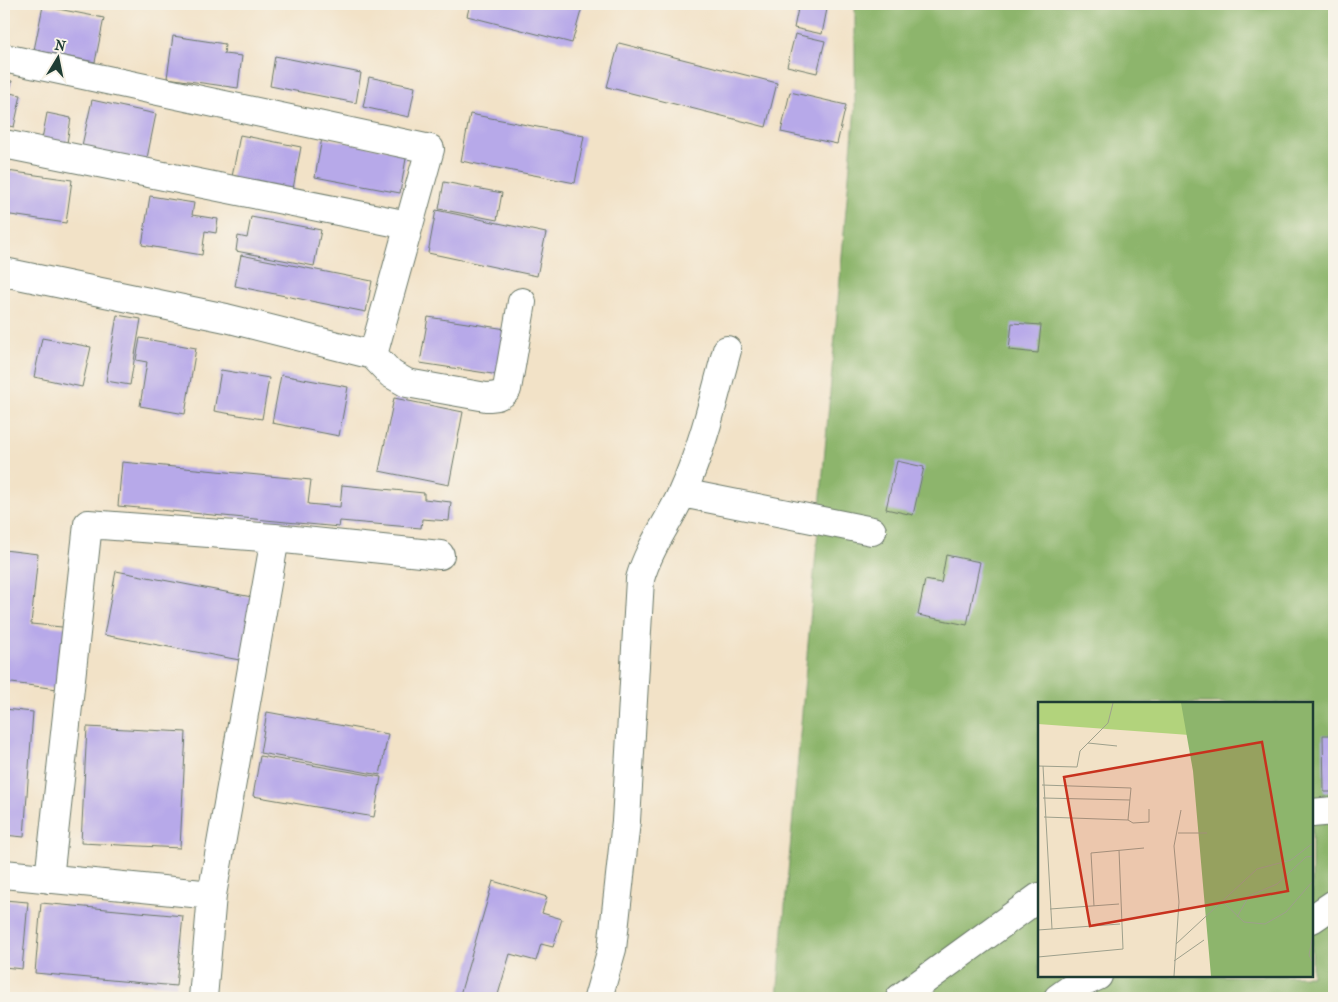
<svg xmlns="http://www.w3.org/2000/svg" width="1338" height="1002" font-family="'IM FELL French Canon',serif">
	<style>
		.forest { fill: #8db56c; stroke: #567950; fill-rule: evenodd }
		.building { fill: #b7a9e9 }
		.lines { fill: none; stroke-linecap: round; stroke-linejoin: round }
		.minor-casing { stroke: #697767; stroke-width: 30 }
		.minor { stroke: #fff; stroke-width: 28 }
		.inset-road { fill: none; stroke: #9ea08c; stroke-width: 1 }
		.view { fill: #c8321e; fill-opacity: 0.15; stroke: #c8321e; stroke-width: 2.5 }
		.inset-edge { fill: none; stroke: #1f3d34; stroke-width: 2.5 }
	</style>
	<rect width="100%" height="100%" fill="#f7f3e8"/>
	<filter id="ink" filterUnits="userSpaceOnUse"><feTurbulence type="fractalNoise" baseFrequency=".02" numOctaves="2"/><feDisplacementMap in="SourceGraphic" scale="10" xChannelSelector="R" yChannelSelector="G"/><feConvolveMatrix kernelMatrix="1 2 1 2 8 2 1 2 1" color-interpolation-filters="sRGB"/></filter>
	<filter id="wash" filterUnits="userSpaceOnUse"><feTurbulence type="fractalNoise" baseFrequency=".0096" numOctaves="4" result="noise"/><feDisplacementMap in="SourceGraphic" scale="20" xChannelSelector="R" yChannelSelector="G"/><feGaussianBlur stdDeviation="1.12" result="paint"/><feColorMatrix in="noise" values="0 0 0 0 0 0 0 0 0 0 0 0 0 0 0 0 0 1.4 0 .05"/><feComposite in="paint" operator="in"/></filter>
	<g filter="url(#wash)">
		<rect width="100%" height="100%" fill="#f2e2c7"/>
		<path class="forest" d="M855,4H1334V998H777L855,107ZM1039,703H1312V976H1039Z"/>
		<g id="blocks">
			<path class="building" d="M470,4H583L572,43L467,16Z
				M799,4H828L822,34L794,28Z
				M43,6L104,18L95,62L34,50Z
				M795,34L825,41L817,73L787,66Z
				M173,36L225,44L224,54L242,56L238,88L167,78Z
				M619,43L777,83L766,127L607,87Z
				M275,56L361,73L356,103L270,86Z
				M369,77L415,87L409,117L363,107Z
				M4,80L12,81L9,93L21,95L14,127L4,125Z
				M790,92L846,105L837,144L781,132Z
				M92,100L156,114L146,163L81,150Z
				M47,113L71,118L67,143L42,139Z
				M470,114L584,136L575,183L461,161Z
				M240,135L301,147L292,194L231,182Z
				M322,138L407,153L400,193L315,177Z
				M7,171L72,180L66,223L4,214V194Z
				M444,182L502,193L497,220L439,209Z
				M150,196L194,203L192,215L218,219L216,233L205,231L202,255L142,245Z
				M436,210L546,233L537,276L428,253Z
				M251,217L321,230L314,266L236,251L238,236L247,238Z
				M241,255L372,281L366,312L235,286Z
				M117,315L141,319L130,385L106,381Z
				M428,317L506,329L499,375L420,363Z
				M1012,323L1041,325L1038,353L1009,350Z
				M42,338L91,347L82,387L34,377Z
				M140,338L196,348L185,414L140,406L147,362L136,360Z
				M221,370L269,378L262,419L214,411Z
				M281,375L348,387L339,436L272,423Z
				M394,398L463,412L449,485L379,471Z
				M897,461L924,467L913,515L886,509Z
				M122,462L311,480L308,504L340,507L342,485L424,493V499L451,502L449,521L422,519L421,528L340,521L339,527L118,506Z
				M4,550L38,554L31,624L72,628L65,690L4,682Z
				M946,555L980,562L967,625L918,615L925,580L941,583Z
				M116,571L257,598L245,661L104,635Z
				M4,709L33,712L24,837L4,835Z
				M267,712L388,734L380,775L260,753Z
				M87,727L186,732L180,848L81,843Z
				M1323,735H1334V792H1324Z
				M260,756L381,777L374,817L253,796Z
				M493,881L547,897L542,913L562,919L553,947L541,944L536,961L510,954L497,998H459Z
				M4,900L28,902L22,969L4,967Z
				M41,903L183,916L176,986L35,973Z"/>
		</g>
	</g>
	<g filter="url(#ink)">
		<use href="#blocks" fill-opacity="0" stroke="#697767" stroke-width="1"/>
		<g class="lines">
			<g class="minor-casing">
				<path id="minor" d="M4,58L430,149L373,355L391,374L407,383L486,397C495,397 502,396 507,389L522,302
					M4,144L408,225
					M4,272L226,318L373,355
					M682,493L872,531
					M1312,813L1334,811
					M4,874L212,895
					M49,879L88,524L275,538L440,555
					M1312,919L1334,904
					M203,998L212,895L275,538
					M598,998L612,949L626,821L640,579C649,547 669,522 682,493C703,447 714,398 727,350
					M900,998L1039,897
					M1058,998L1072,988L1098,976"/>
			</g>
			<use href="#minor" class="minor"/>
		</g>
	</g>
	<g transform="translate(1038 702)">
		<rect width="275" height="275" fill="#f2e2c7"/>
		<path d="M0,1H275V42L0,22Z" fill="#b2d37c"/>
		<path d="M143,1H275V274H173L155,69Z" fill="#8db56c"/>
		<path class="inset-road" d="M50,41L79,44M0,64L39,65L42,49L70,21L75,1M5,64L14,227M4,83L93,86L90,118L95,121L111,120V107M5,96L92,98M6,115L90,118M140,131H169M185,200L206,220L227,222L248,210L275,179M56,204L53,151L106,146M12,207L81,202M199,215L211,194L239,182L268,155L275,154M0,228L82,222M275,232L271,253L275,261M138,242L219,167L253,158L275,141M0,255L85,247L81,148M136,259L166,238M136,274L141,200L136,144L143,108"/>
		<path class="view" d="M224,40L250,189L52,224L26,75Z"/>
		<rect width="275" height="275" class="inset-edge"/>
	</g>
	<rect width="1338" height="1002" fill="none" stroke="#f7f3e8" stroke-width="20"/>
	<g transform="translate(58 58) rotate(10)" stroke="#f7f3e8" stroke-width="4" paint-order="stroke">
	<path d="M0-4L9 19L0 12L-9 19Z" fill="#1f3d34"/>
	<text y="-8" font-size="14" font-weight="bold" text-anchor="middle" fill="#1f3d34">N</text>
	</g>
</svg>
